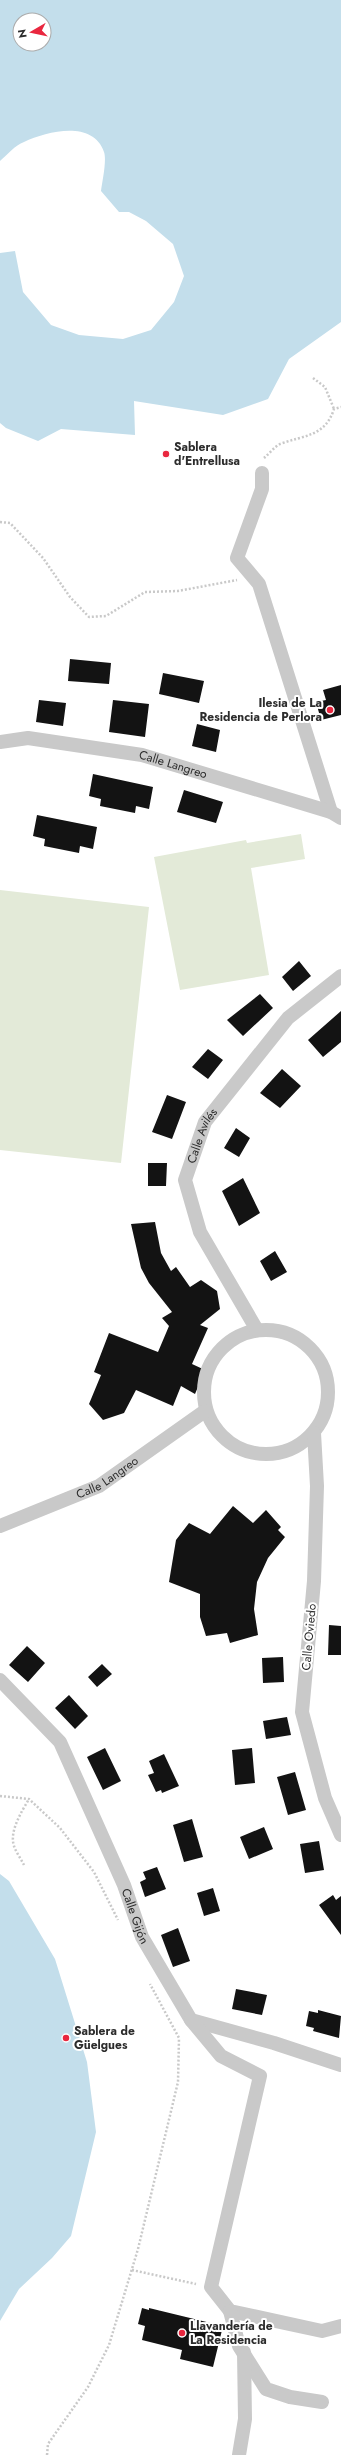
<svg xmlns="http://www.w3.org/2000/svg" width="341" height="2455" font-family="Jost,sans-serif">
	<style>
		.green { fill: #e3ead8 }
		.water { fill: #c3deeb; fill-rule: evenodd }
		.building { fill: #131313 }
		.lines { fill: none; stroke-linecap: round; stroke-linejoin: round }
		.path { stroke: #c9c9c9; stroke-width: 2.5; stroke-dasharray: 2 2; stroke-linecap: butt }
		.street { stroke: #c9c9c9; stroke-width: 14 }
		.poi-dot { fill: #e9273f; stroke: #fff; stroke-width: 1.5 }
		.labels { text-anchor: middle; stroke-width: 4; stroke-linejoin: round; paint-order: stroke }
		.poi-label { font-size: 12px; font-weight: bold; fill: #2c2c2c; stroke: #fff; text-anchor: start }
		.street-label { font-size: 12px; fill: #2c2c2c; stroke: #fff }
	</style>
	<rect width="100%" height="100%" fill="#fff"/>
	<path class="green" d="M301,834L305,859L251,868L269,975L180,990L154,857L246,840L247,843Z
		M0,890L149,907L121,1163L0,1150Z"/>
	<path class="water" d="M0,0H341V322L289,359L268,399L223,415L134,401L135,435L61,429L38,441L6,428L0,423V253L15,251L23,292L51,325L79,335L123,339L151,330L174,302L184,276L173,244L146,221L129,212H119L101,191C102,183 107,160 104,152C93,120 48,131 24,142C15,145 7,155 0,161ZM20,20H44V44H20Z
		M0,1874L9,1881L55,1959L87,2062L96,2132L71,2236L52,2258L19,2289L0,2321Z"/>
	<path class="building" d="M70,659L111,663L109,684L68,681Z
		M163,673L204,681L199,703L159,694Z
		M341,685V715L321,720L316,702L326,700L323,690Z
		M39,700L66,703L63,726L36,722Z
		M113,700L149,704L145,737L109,732Z
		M197,724L220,730L216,752L192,746Z
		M93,774L153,787L149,809L136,806L135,813L100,806L101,799L89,796Z
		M184,790L223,802L216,823L177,812Z
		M37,815L97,827L93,849L80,846L79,853L44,846L45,839L33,836Z
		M299,961L311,976L293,991L282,977Z
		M260,994L273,1008L243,1036L227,1020Z
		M341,1011V1042L323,1057L308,1040Z
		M208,1049L223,1060L208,1079L192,1067Z
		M282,1069L301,1086L280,1108L260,1093Z
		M167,1095L186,1102L172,1139L152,1132Z
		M236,1128L250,1138L239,1157L224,1148Z
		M148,1163H167L166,1186H148Z
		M243,1178L260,1213L239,1226L222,1191Z
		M155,1222L161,1253L171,1271L176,1267L190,1287L201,1280L217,1291L220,1309L200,1325L208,1328L192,1364L205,1370L195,1394L181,1386L173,1406L136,1390L124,1413L103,1420L89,1404L101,1375L94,1372L109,1333L158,1352L169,1326L162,1318L172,1312L149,1283L141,1268L131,1224Z
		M275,1251L287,1272L271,1281L260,1261Z
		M233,1506L253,1523L266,1510L281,1527L278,1530L285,1537L268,1558L257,1582L254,1609L258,1635L230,1643L227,1633L206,1636L200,1617V1594L169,1582L176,1540L189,1523L210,1534Z
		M329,1625L341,1626V1655H328Z
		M27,1646L45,1663L28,1682L9,1665Z
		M283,1657L284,1682L263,1683L262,1658Z
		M102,1664L112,1674L97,1687L88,1677Z
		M69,1695L88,1716L75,1729L55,1708Z
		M287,1717L291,1735L266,1739L263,1721Z
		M105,1748L121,1781L103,1790L87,1757Z
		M252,1748L255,1783L235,1785L232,1750Z
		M164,1754L179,1786L162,1793L161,1790L156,1792L148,1775L154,1773L149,1761Z
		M295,1772L306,1810L288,1815L277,1777Z
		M192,1819L203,1857L184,1862L173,1825Z
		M264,1827L273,1849L249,1859L240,1837Z
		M319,1841L324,1870L305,1873L300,1844Z
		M157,1867L166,1889L145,1897L140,1882L146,1879L143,1872Z
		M213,1888L220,1911L204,1916L197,1893Z
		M333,1895L336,1900L341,1896V1935L319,1905Z
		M178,1928L190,1961L173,1967L161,1935Z
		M236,1989L267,1995L262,2015L232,2009Z
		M318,2010L341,2016L339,2038L313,2031L314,2028L306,2026L309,2011L318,2013Z
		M142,2308L149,2310V2308L223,2326L213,2367L180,2359L182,2350L142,2340L145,2326L138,2324Z"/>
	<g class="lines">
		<path class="path" d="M313,378L325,387L334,409
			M264,458C269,454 274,447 280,444C304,435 325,437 334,409L341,407
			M0,522L10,523L43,558L70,597L89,617L106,616L145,592L178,591L237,580
			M0,1796L29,1799L60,1828L94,1872L118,1920
			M24,1865C21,1859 16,1852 14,1846C9,1831 22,1811 29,1799
			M132,2270L196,2284
			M47,2455L48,2444L88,2387L109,2345L138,2249L178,2082L179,2038L150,1984"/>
		<g class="street">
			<path d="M262,473V489L237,558L259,584L331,812"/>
			<path id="s1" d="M0,742L28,738L142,755L331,812L341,818"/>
			<circle cx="266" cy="1392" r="62"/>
			<path id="s2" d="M257,1330L200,1232L185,1180L205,1122L288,1018L341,976"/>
			<path d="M314,1433L317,1486L314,1581L302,1712L325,1798L341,1835"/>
			<path id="s3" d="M0,1526L99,1486L205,1411"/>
			<path id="s4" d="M0,1680L60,1742L124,1885L142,1937L191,2020L274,2043L341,2065"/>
			<path d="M191,2020L221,2056L260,2076L211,2287L230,2311L322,2331L341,2326"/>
			<path d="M230,2311L239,2346L266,2389L290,2397L322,2402"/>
			<path d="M239,2455L245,2419L244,2352"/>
		</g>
	</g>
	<g class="poi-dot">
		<circle cx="166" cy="454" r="4"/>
		<circle cx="330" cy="710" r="4"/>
		<circle cx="66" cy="2038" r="4"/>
		<circle cx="182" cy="2333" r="4"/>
	</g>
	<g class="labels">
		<g class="poi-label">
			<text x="174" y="451">Sablera<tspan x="174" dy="14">d'Entrellusa</tspan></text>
			<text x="322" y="707" text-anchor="end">Ilesia de La<tspan x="322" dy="14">Residencia de Perlora</tspan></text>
			<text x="74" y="2035">Sablera de<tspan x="74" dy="14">Güelgues</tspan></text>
			<text x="190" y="2330">Llavandería de<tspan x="190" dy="14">La Residencia</tspan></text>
		</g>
		<g class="street-label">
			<text dy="4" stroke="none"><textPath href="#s1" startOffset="176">Calle Langreo</textPath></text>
			<text dy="4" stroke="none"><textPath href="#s2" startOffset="215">Calle Avilés</textPath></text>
			<text dy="4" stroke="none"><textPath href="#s3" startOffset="118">Calle Langreo</textPath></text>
			<text transform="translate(309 1637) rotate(-85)" y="4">Calle Oviedo</text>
			<text dy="4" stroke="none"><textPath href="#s4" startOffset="276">Calle Gijón</textPath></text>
		</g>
	</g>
	<g transform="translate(32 32) rotate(261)"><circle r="19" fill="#ffffff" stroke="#ababab"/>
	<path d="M0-3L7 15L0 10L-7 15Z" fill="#e9273f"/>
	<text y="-6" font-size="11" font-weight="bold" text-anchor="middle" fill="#2c2c2c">N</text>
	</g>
</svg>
